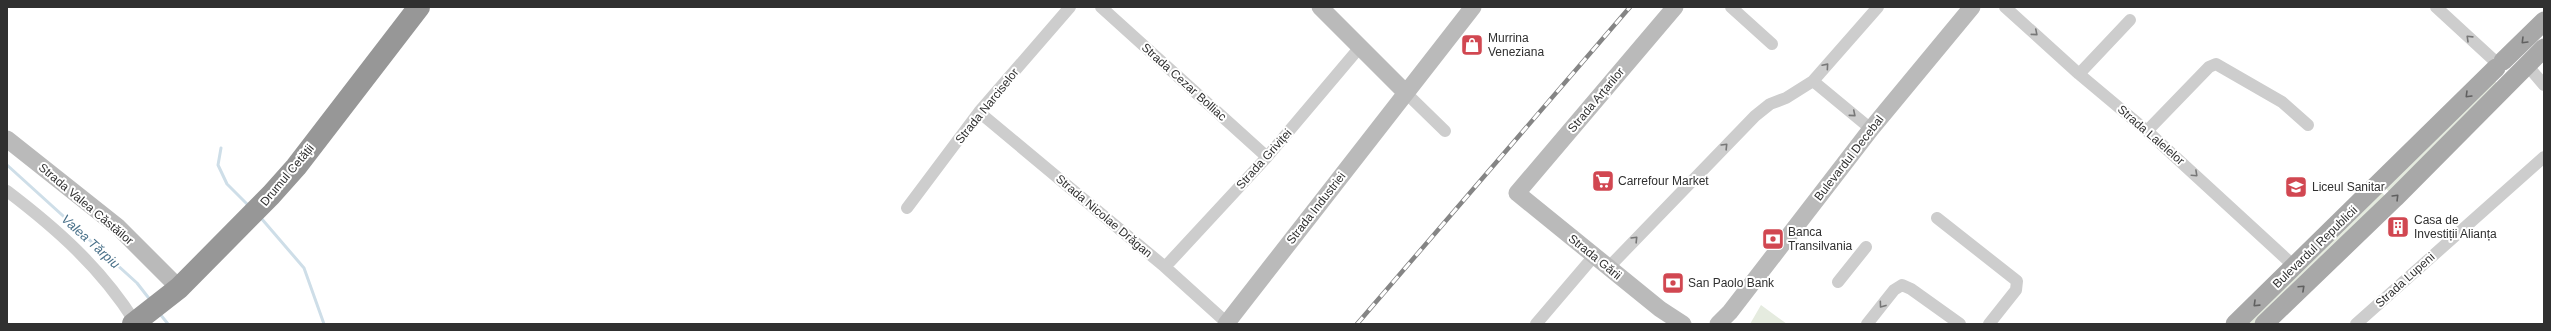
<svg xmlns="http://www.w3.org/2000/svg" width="2551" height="331" font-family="Arial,sans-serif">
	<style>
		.green { fill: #e5ebdf }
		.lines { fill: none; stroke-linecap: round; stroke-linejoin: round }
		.stream { stroke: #cedee8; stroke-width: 3 }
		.street { stroke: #cdcdcd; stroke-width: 12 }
		.secondary { stroke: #bababa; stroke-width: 17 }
		.primary { stroke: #a8a8a8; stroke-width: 19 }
		.highway { stroke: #979797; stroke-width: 22 }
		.rail-casing { stroke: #858585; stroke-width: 4.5 }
		.rail { stroke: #fff; stroke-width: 3; stroke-dasharray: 9; stroke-linecap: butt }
		.oneway { stroke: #777 }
		.oneway2 { stroke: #606060 }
		.labels { text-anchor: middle; stroke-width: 4; stroke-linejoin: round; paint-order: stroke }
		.poi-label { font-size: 12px; fill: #303030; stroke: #fff; text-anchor: start }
		.street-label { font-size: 12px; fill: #303030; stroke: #fff }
		.water-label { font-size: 13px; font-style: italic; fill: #476f88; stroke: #fff }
	</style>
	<rect width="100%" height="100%" fill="#fff"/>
	<path class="green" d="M2492,77L2498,85L2389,192L2383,185Z
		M2379,189L2385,196L2254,324H2240Z
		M1761,305L1787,324H1750Z"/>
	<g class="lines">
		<path class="stream" d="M221,148L218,165L227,184L250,207
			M7,165L137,283L151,301
			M261,218L304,268L324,324
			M160,314L168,324"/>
		<path class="street" d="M1101,7L1267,157
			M1731,7L1772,44
			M2005,7L2079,74L2147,131L2294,266
			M2436,7L2498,64
			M2527,65L2544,85
			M2079,74L2130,20
			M1813,81L1871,129
			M1405,92L1445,131
			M979,112L1165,267L1227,323
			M2147,131L2209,67L2216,64L2282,102L2308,125
			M7,191C57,229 101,268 135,322
			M907,208L979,112L1070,7
			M1937,218L2017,281L2016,290L1989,324
			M1165,267L1267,157L1360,47
			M1608,268L1755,116L1770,104L1786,98L1813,81L1878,7
			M1838,282L1866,247
			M1536,324L1594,256
			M1867,324L1894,290L1902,285L1911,289L1960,324
			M2356,324L2544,157"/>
		<path class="secondary" d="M1320,7L1405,92
			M1675,7L1517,193L1660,309L1683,324
			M7,139L118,227L179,288
			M1226,324L1473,7
			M1718,324L1730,312L1871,129L1972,7"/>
		<path class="primary" d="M2503,61L2544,21
			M2235,324L2496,68
			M2264,324L2395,198L2544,48"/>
		<path class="highway" d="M133,324L179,288L271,195L296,167L419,7"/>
		<g class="rail-casing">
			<path id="rail" d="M1357,324L1630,7"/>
		</g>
		<use href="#rail" class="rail"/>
	</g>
	<defs><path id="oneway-chevron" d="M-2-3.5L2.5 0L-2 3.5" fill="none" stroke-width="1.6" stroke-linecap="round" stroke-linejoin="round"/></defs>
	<g class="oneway">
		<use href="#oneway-chevron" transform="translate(2035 33) rotate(41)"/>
		<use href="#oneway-chevron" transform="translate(2469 38) rotate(-136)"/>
		<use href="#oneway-chevron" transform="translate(1826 66) rotate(-49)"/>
		<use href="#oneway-chevron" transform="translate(1853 114) rotate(40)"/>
		<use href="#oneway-chevron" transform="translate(1725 146) rotate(-46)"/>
		<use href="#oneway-chevron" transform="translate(2195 174) rotate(43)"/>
		<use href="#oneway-chevron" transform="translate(1635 239) rotate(-46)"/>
		<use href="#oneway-chevron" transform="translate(1882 305) rotate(126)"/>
	</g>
	<g class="oneway2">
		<use href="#oneway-chevron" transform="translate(2524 41) rotate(135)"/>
		<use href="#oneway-chevron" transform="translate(2468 95) rotate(135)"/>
		<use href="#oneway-chevron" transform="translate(2396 197) rotate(-45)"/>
		<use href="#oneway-chevron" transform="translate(2302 288) rotate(-43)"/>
		<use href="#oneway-chevron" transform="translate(2256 304) rotate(136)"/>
	</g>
	<defs>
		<g id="shop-square" transform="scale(1.15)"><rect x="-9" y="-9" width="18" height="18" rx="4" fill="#d14751" stroke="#fff"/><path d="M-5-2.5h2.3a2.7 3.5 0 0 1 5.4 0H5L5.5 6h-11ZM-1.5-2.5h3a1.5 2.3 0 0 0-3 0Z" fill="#fff"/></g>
		<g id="supermarket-square" transform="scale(1.15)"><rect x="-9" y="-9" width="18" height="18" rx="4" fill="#d14751" stroke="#fff"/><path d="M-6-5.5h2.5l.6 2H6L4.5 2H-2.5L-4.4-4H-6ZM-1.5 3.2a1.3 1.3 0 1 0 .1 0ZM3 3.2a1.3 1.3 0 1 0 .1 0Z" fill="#fff"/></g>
		<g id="university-square" transform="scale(1.15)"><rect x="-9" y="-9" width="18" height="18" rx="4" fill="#d14751" stroke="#fff"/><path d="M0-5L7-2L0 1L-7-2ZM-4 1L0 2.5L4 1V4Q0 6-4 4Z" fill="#fff"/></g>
		<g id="building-square" transform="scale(1.15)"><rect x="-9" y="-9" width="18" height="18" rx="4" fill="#d14751" stroke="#fff"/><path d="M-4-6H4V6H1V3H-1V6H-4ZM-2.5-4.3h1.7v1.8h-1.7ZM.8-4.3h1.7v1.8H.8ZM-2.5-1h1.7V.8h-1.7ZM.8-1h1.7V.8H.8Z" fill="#fff"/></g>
		<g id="bank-square" transform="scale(1.15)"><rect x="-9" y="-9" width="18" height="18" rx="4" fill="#d14751" stroke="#fff"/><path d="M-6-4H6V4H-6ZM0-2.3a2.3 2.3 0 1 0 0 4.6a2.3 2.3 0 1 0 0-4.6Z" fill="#fff"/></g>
	</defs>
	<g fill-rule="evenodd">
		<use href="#shop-square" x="1472" y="45"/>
		<use href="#supermarket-square" x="1603" y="181"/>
		<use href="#university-square" x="2296" y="187"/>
		<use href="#building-square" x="2398" y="227"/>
		<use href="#bank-square" x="1773" y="239"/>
		<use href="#bank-square" x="1673" y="283"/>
	</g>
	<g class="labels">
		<g class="poi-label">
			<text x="1488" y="42">Murrina<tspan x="1488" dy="14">Veneziana</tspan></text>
			<text x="1618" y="185">Carrefour Market</text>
			<text x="2312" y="191">Liceul Sanitar</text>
			<text x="2414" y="224">Casa de<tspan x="2414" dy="14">Investiții Alianța</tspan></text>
			<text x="1788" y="236">Banca<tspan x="1788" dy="14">Transilvania</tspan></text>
			<text x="1688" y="287">San Paolo Bank</text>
		</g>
		<g class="street-label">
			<text transform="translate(1184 82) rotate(42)" y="4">Strada Cezar Bolliac</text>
			<text transform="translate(1596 100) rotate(-50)" y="4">Strada Arțarilor</text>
			<text transform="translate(987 106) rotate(-51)" y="4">Strada Narciselor</text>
			<text transform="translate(2151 135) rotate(41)" y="4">Strada Lalelelor</text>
			<text transform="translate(1849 158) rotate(-52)" y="4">Bulevardul Decebal</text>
			<text transform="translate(1264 159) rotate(-48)" y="4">Strada Griviței</text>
			<text transform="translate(287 175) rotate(-50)" y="4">Drumul Cetății</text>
			<text transform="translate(86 204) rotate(40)" y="4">Strada Valea Căstăilor</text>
			<text transform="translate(1316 208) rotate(-52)" y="4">Strada Industriei</text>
			<text transform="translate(1104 216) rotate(40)" y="4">Strada Nicolae Drăgan</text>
			<text transform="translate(2315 247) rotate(-44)" y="4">Bulevardul Republicii</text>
			<text transform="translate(1595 257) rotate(39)" y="4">Strada Gării</text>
			<text transform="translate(2405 280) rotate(-42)" y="4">Strada Lupeni</text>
		</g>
		<g class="water-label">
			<text transform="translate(91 241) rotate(42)" y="5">Valea Tărpiu</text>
		</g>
	</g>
	<rect width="2551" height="331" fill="none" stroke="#303030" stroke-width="16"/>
</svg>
